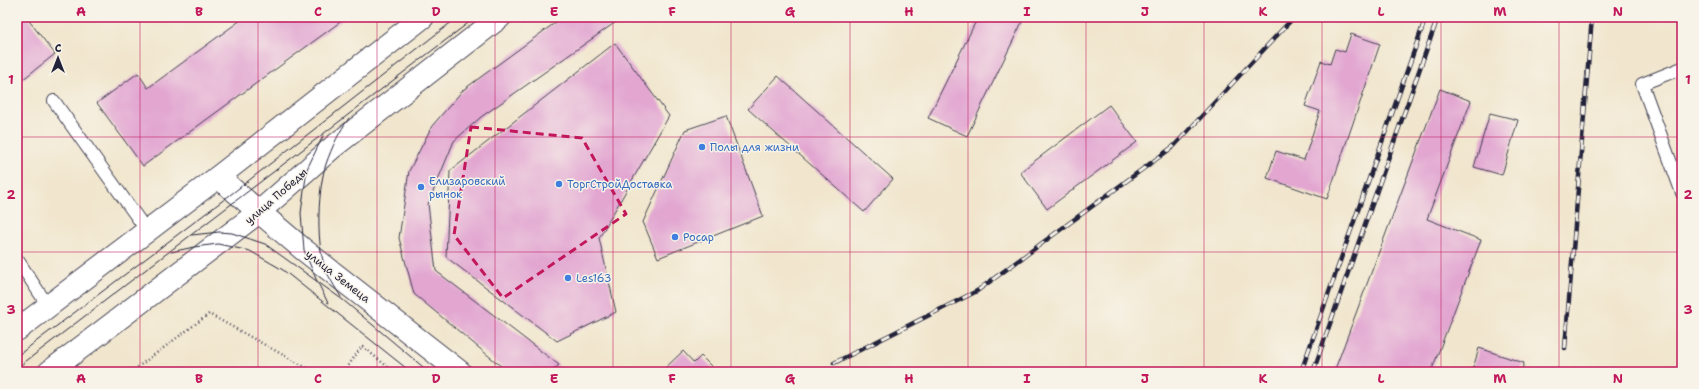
<svg xmlns="http://www.w3.org/2000/svg" width="1699" height="389" font-family="'Shantell Sans',sans-serif">
	<style>
		.building { fill: #e2a6d1 }
		.lines { fill: none; stroke-linecap: round; stroke-linejoin: round }
		.lane-casing { stroke: #413f51; stroke-width: 14 }
		.street-casing { stroke: #413f51; stroke-width: 24 }
		.primary-casing { stroke: #413f51; stroke-width: 24 }
		.path { stroke: #413f51; stroke-width: 2.5; stroke-dasharray: 1 3; stroke-linecap: butt }
		.lane { stroke: #fff; stroke-width: 12 }
		.street { stroke: #fff; stroke-width: 22 }
		.primary { stroke: #fff; stroke-width: 22 }
		.tram { stroke: #22223b; stroke-width: 1 }
		.rail-casing { stroke: #22223b; stroke-width: 4.5 }
		.rail { stroke: #f7f3e8; stroke-width: 3; stroke-dasharray: 9; stroke-linecap: butt }
		.marked { fill: none; stroke: #c2185b; stroke-width: 3; stroke-dasharray: 8 5; stroke-linejoin: round }
		.grid { fill: none; stroke: #c2185b; stroke-width: 1; stroke-opacity: 0.55 }
		.shop-dot { fill: #3f7fe0; stroke: #f7f3e8; stroke-width: 1.5 }
		.labels { text-anchor: middle; stroke-width: 3; stroke-linejoin: round; paint-order: stroke }
		.shop-label { font-size: 11px; fill: #366cbe; stroke: #f7f3e8; text-anchor: start }
		.street-label { font-size: 11px; fill: #22223b; stroke: #f7f3e8 }
		.neatline { fill: none; stroke: #c2185b; stroke-width: 1.5 }
		.grid-label { font-size: 13px; text-anchor: middle; font-weight: bold; fill: #c2185b }
	</style>
	<rect width="100%" height="100%" fill="#f7f3e8"/>
	<filter id="ink" filterUnits="userSpaceOnUse"><feTurbulence type="fractalNoise" baseFrequency=".025" numOctaves="2"/><feDisplacementMap in="SourceGraphic" scale="8" xChannelSelector="R" yChannelSelector="G"/><feConvolveMatrix kernelMatrix="1 2 1 2 8 2 1 2 1" color-interpolation-filters="sRGB"/></filter>
	<filter id="wash" filterUnits="userSpaceOnUse"><feTurbulence type="fractalNoise" baseFrequency=".012" numOctaves="4" result="noise"/><feDisplacementMap in="SourceGraphic" scale="16" xChannelSelector="R" yChannelSelector="G"/><feGaussianBlur stdDeviation="0.9" result="paint"/><feColorMatrix in="noise" values="0 0 0 0 0 0 0 0 0 0 0 0 0 0 0 0 0 1.4 0 .05"/><feComposite in="paint" operator="in"/></filter>
	<g filter="url(#wash)">
		<rect width="100%" height="100%" fill="#f1e6cd"/>
		<g id="blocks">
			<path class="building" d="M21,17H26L55,54L17,84V20Z
				M245,17H347L143,166L97,103L138,73L148,88Z
				M563,17H623L481,117L454,141L428,204L436,271L559,365L551,372H508L414,294L399,238L409,171L432,126L463,90Z
				M978,17H1011L1022,22L967,136L928,118Z
				M1351,34L1380,44L1327,199L1267,178L1276,151L1304,160L1320,111L1305,106L1321,61L1330,64L1335,49L1345,52Z
				M615,43L669,116L599,238L616,312L557,341L446,257L450,171Z
				M778,76L893,179L864,212L748,109Z
				M1440,89L1471,101L1427,219L1481,240L1431,372H1334Z
				M1109,105L1137,142L1047,209L1020,172Z
				M1490,113L1518,120L1502,175L1474,167Z
				M726,116L763,216L658,258L643,222L685,130Z
				M1479,348L1524,363L1521,372H1472Z
				M683,351L694,363L701,356L717,372H661Z"/>
		</g>
	</g>
	<g filter="url(#ink)">
		<use href="#blocks" fill-opacity="0" stroke="#413f51" stroke-width="1"/>
		<g class="lines">
			<g class="lane-casing">
				<path id="lane" d="M1682,68L1642,84L1682,193
					M54,101L147,231
					M17,259L48,306"/>
			</g>
			<g class="street-casing">
				<path id="street" d="M218,177L423,17
					M259,212L333,147L500,17"/>
			</g>
			<g class="primary-casing">
				<path id="primary" d="M17,330L218,177L304,250L460,372
					M49,372L259,212"/>
			</g>
			<path class="path" d="M522,23L530,17
				M131,372L209,314L314,372
				M344,372L362,346L394,372"/>
			<use href="#lane" class="lane"/>
			<use href="#street" class="street"/>
			<use href="#primary" class="primary"/>
			<path class="tram" d="M323,136L307,169L301,213L304,250L316,279L328,303
				M192,235L219,232L232,233L265,244L343,300L429,372
				M171,252L194,247L218,244L250,251L283,270L411,372
				M341,297C335,287 327,275 324,264C316,240 318,188 326,164C332,147 339,132 349,118
				M17,356L234,192L458,17
				M17,368L476,17"/>
			<g class="rail-casing">
				<path id="rail" d="M1565,348L1592,17
					M834,363L977,291L1174,146L1294,17
					M1301,372L1426,17
					M1313,372L1438,17"/>
			</g>
			<use href="#rail" class="rail"/>
		</g>
	</g>
	<path class="marked" d="M471,127L582,138L626,214L503,298L454,235Z"/>
	<path class="grid" d="M140,17V372M258,17V372M377,17V372M495,17V372M613,17V372M731,17V372M850,17V372M968,17V372M1086,17V372M1204,17V372M1322,17V372M1441,17V372M1559,17V372M17,137H1682M17,252H1682"/>
	<g class="shop-dot">
		<circle cx="702" cy="147" r="4"/>
		<circle cx="559" cy="184" r="4"/>
		<circle cx="421" cy="187" r="4"/>
		<circle cx="675" cy="237" r="4"/>
		<circle cx="568" cy="278" r="4"/>
	</g>
	<g class="labels">
		<g class="shop-label">
			<text x="710" y="151">Полы для жизни</text>
			<text x="429" y="185">Елизаровский<tspan x="429" dy="13">рынок</tspan></text>
			<text x="567" y="188">ТоргСтройДоставка</text>
			<text x="683" y="241">Росар</text>
			<text x="576" y="282">Les163</text>
		</g>
		<g class="street-label">
			<text transform="translate(276 196) rotate(-41)" y="4">улица Победы</text>
			<text transform="translate(338 276) rotate(38)" y="4">улица Земеца</text>
		</g>
	</g>
	<rect width="1699" height="389" fill="none" stroke="#f7f3e8" stroke-width="44"/>
	<g transform="translate(58 58)" stroke="#f7f3e8" stroke-width="3" paint-order="stroke">
	<path d="M0-3L7 15L0 10L-7 15Z" fill="#22223b"/>
	<text y="-6" font-size="11" font-weight="bold" text-anchor="middle" fill="#22223b">С</text>
	</g>
	<rect x="22" y="22" width="1655" height="345" class="neatline"/>
	<g class="grid-label">
		<text x="81" y="16">A</text>
		<text x="199" y="16">B</text>
		<text x="318" y="16">C</text>
		<text x="436" y="16">D</text>
		<text x="554" y="16">E</text>
		<text x="672" y="16">F</text>
		<text x="790" y="16">G</text>
		<text x="909" y="16">H</text>
		<text x="1027" y="16">I</text>
		<text x="1145" y="16">J</text>
		<text x="1263" y="16">K</text>
		<text x="1381" y="16">L</text>
		<text x="1500" y="16">M</text>
		<text x="1618" y="16">N</text>
		<text x="11" y="84">1</text>
		<text x="1688" y="84">1</text>
		<text x="11" y="199">2</text>
		<text x="1688" y="199">2</text>
		<text x="11" y="314">3</text>
		<text x="1688" y="314">3</text>
		<text x="81" y="383">A</text>
		<text x="199" y="383">B</text>
		<text x="318" y="383">C</text>
		<text x="436" y="383">D</text>
		<text x="554" y="383">E</text>
		<text x="672" y="383">F</text>
		<text x="790" y="383">G</text>
		<text x="909" y="383">H</text>
		<text x="1027" y="383">I</text>
		<text x="1145" y="383">J</text>
		<text x="1263" y="383">K</text>
		<text x="1381" y="383">L</text>
		<text x="1500" y="383">M</text>
		<text x="1618" y="383">N</text>
	</g>
</svg>
